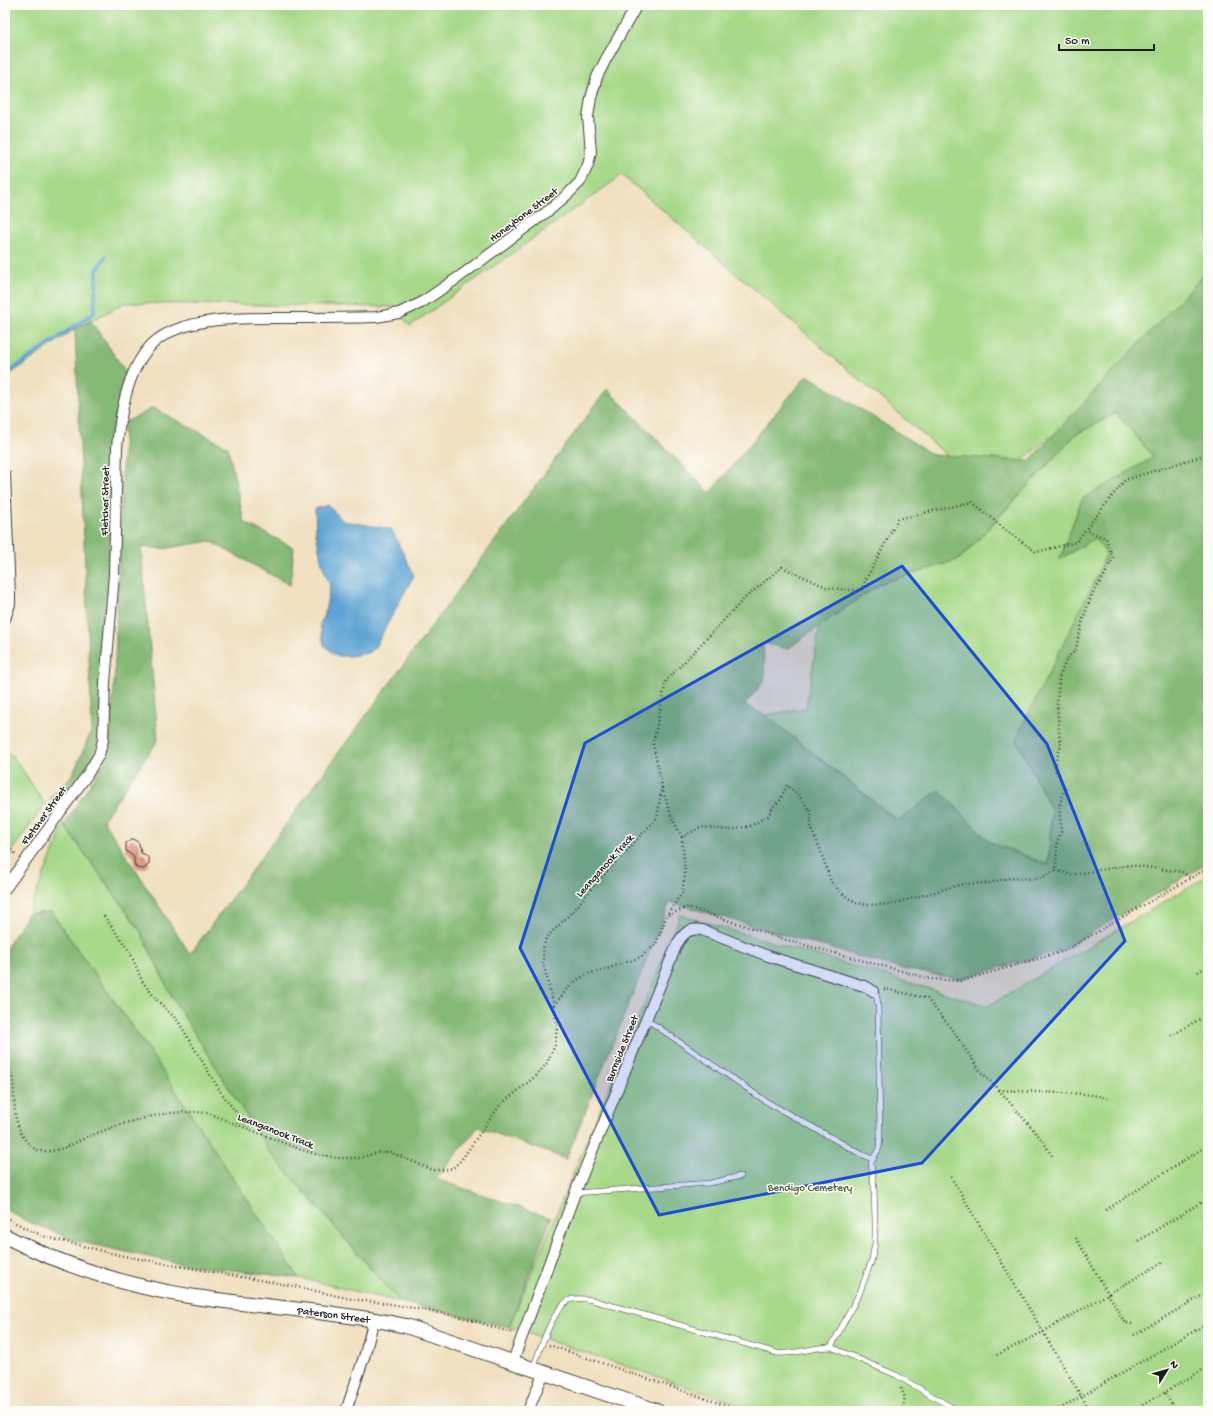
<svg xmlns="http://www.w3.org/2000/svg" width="1213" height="1416" font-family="'Gochi Hand',sans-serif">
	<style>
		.green { fill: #a6d887; stroke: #617a52 }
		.forest { fill: #84b874; stroke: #506a48; fill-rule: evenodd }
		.water { fill: #5ba3d2; stroke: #3c6077 }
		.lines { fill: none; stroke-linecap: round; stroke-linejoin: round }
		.stream { stroke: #5ba3d2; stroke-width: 4 }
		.building { fill: #db9986 }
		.lane-casing { stroke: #3c3935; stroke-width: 6 }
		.street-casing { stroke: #3c3935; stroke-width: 12 }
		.secondary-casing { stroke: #3c3935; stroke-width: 16 }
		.path { stroke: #3c3935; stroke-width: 2.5; stroke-dasharray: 1 3; stroke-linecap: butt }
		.lane { stroke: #fff; stroke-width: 5 }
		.street { stroke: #fff; stroke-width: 10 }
		.secondary { stroke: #fff; stroke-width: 14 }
		.marked { fill: #1d4ed8; fill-opacity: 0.2; stroke: #1d4ed8; stroke-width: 3; stroke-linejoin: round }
		.labels { text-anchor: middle; stroke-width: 3; stroke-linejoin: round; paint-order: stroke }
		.street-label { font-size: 11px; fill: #1c1c1c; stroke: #fdfcf7 }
		.park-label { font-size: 11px; fill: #4c5e41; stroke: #fdfcf7 }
	</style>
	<rect width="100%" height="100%" fill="#fdfcf7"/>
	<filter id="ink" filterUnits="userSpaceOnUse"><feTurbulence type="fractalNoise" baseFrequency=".025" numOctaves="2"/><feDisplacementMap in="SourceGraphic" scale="8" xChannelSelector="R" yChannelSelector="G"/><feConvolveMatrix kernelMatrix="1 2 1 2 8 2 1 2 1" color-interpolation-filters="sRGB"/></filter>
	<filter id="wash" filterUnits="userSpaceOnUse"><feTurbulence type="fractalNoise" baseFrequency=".012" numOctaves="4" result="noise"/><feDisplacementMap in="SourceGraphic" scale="16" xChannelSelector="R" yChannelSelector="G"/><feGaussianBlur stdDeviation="0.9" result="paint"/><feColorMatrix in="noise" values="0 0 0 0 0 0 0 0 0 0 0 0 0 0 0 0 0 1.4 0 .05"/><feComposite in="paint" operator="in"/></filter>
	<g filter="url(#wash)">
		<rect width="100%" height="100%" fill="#f0e0c0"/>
		<path class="green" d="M5,5H1208V311L986,489L622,175L410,326L394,307L125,303L75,329L5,378Z
			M1116,413L1154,457L1082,499L1060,559L1095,538L1106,554L1097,576L1016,739L1052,811L1048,865L990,842L939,790L899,821L765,715L806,708L820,625L882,583L960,559L1075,435Z
			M5,751L13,756L45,804L5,860Z
			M64,825L140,930L173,999L268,1150L400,1302L299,1278L148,1049L51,912L28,914Z
			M1208,876V1411H759L509,1327L651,988L680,915L988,1006Z"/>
		<path class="forest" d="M1208,270V863L1062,950L960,979L902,969L670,902L566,1159L478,1127L436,1179L551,1218L509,1327L400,1302L268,1150L173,999L140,930L64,825L108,757L114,687L124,423L153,408L228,447L244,522L294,548L290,585L210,541L162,549L141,547L158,740L103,820L190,954L607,389L710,493L807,375L933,455L1029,461ZM1116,413L1154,457L1082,499L1060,559L1095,538L1106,554L1097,576L1016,739L1052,811L1048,865L990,842L939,790L898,821L765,715L745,705L765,679L763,643L787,649L881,583L960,559L1075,435Z
			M91,321L127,374L116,415L112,468L107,614L99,737L92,761L58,803L50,799L73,774L92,730L75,329Z
			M51,912L148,1049L299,1278L181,1264L76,1241L24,1220L5,1209V950L28,914Z"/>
		<path class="water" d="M328,505L343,521L391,529L414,575L375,647L368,653L351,656H336L324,645L320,624L325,612L330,586L322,564L316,533L315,509Z"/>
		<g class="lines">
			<path class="stream" d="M5,375L91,315L94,312L97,270L106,256"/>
		</g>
		<g id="blocks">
			<path class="building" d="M133,839L139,843L141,853L146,855L149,859V864L144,869L136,868L134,863V857L126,851V843Z"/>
		</g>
	</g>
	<g filter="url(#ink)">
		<use href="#blocks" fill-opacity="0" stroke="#3c3935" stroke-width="1"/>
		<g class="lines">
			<g class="lane-casing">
				<path id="lane" d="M646,1019L767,1102L861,1154L873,1159
					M575,1193L710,1183L741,1176
					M831,1347L860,1292L872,1259L875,1243V1221L874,1187L871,1163L879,1148L880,1135L878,1006L877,997L873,991
					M533,1368C540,1351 554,1302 573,1299C579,1298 586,1299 592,1300L777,1353C795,1355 812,1347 831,1347L896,1375L951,1407L960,1411"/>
			</g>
			<g class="street-casing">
				<path id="street" d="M5,475L10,595V604L5,619
					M5,889L87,775L99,755L103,740L105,683L114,575L117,448C120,413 128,363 157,340C189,315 254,318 294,318C321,318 348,318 376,317L399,313L421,303L459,277L552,208L569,193L580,182L588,165L591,152L588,117L591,98L597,77L606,59L637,5
					M513,1361L575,1193L677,944C684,933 688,928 702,930L768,956L867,987L873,991
					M346,1411L365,1354L374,1319
					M528,1411L544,1372"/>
			</g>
			<g class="secondary-casing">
				<g id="secondary">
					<path id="s1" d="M5,1236C64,1266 130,1287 195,1297C236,1303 277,1307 319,1312C348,1316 377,1319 406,1326L657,1411"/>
				</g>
			</g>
			<path class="path" d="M662,788L672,818L682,837
				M5,845L17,855
				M1056,870L1071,875L1130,865L1182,872L1191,878
				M668,915L688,907L790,941L931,979L961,981L1064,951L1208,868
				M104,916L130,952L142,981L156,999L178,1021L220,1091L247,1127
				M1198,972L1208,966
				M884,989L918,996L927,999L948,1024L981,1072L999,1090L1043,1141L1052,1156
				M554,1006L566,990L577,980L590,973L607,969L641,957L656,944L667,915L682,893L685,873L682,837L701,827L730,830L750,826L768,816L773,807L780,800L787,785L800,797L811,812V829L820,849L831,882L844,895L856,903L873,905L891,904L963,884L989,883L1008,878L1033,879L1045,876L1056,870L1057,842L1061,832L1059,806L1065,789L1056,771V760L1061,746L1059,731L1057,706L1059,678L1067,658L1075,651L1083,619L1092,594L1103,578L1113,558L1106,538L1085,530
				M1171,1036L1208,1014
				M5,1059C21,1083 7,1113 24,1138C28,1144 35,1151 43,1151C60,1153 77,1141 92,1135C129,1121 168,1108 208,1113L299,1149L316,1154L338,1158H359L376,1153L390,1152L433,1170H444L453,1168L462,1159L500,1105L537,1075L547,1063L555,1045L557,1029L554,1006L543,963V948L546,938L574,910L597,882L657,818L662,786L653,744L666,681L744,599L782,567L828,588L860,591L898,519L972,502L1007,531L1036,552L1076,542L1125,480L1208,454
				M999,1090L1084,1094L1098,1096L1108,1099
				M951,1177L1090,1411
				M1106,1210L1208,1145
				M5,1217L25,1228L46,1237L119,1255L184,1267L294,1286L351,1299L391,1304L462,1317L512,1333
				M1076,1238L1125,1323L1133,1324
				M1135,1243L1208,1198
				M1134,1335L1208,1292
				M549,1345L742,1411
				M997,1355L1043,1332L1163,1262
				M901,1388L905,1398L902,1411
				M1165,1393L1176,1411
				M1056,1411L1208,1323
				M1132,1411L1208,1367"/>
			<use href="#lane" class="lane"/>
			<use href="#street" class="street"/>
			<use href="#secondary" class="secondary"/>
		</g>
	</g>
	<path class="marked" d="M902,566L1047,744L1125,941L922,1163L659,1215L520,948L585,743Z"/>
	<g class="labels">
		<g class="street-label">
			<text transform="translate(523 214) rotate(-37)" y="4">Honeybone Street</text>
			<text transform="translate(104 501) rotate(-89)" y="4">Fletcher Street</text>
			<text transform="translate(43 815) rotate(-54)" y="4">Fletcher Street</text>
			<text transform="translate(604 865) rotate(-48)" y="4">Leanganook Track</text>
			<text transform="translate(621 1048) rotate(-68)" y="4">Burnside Street</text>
			<text transform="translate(276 1130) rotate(21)" y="4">Leanganook Track</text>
			<text dy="4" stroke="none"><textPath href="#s1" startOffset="340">Paterson Street</textPath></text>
		</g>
		<g class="park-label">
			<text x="810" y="1191">Bendigo Cemetery</text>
		</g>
	</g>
	<rect width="1213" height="1416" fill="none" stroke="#fdfcf7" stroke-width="20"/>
	<g transform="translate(1167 1370) rotate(53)" stroke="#fdfcf7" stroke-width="3" paint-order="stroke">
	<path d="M0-3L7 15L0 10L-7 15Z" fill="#1c1c1c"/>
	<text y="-6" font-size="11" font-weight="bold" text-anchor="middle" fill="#1c1c1c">N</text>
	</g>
	<path d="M1059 44v6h95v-6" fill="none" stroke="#1c1c1c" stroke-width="2"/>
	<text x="1065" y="44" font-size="12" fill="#1c1c1c" stroke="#fdfcf7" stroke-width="3" paint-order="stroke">50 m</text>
</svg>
